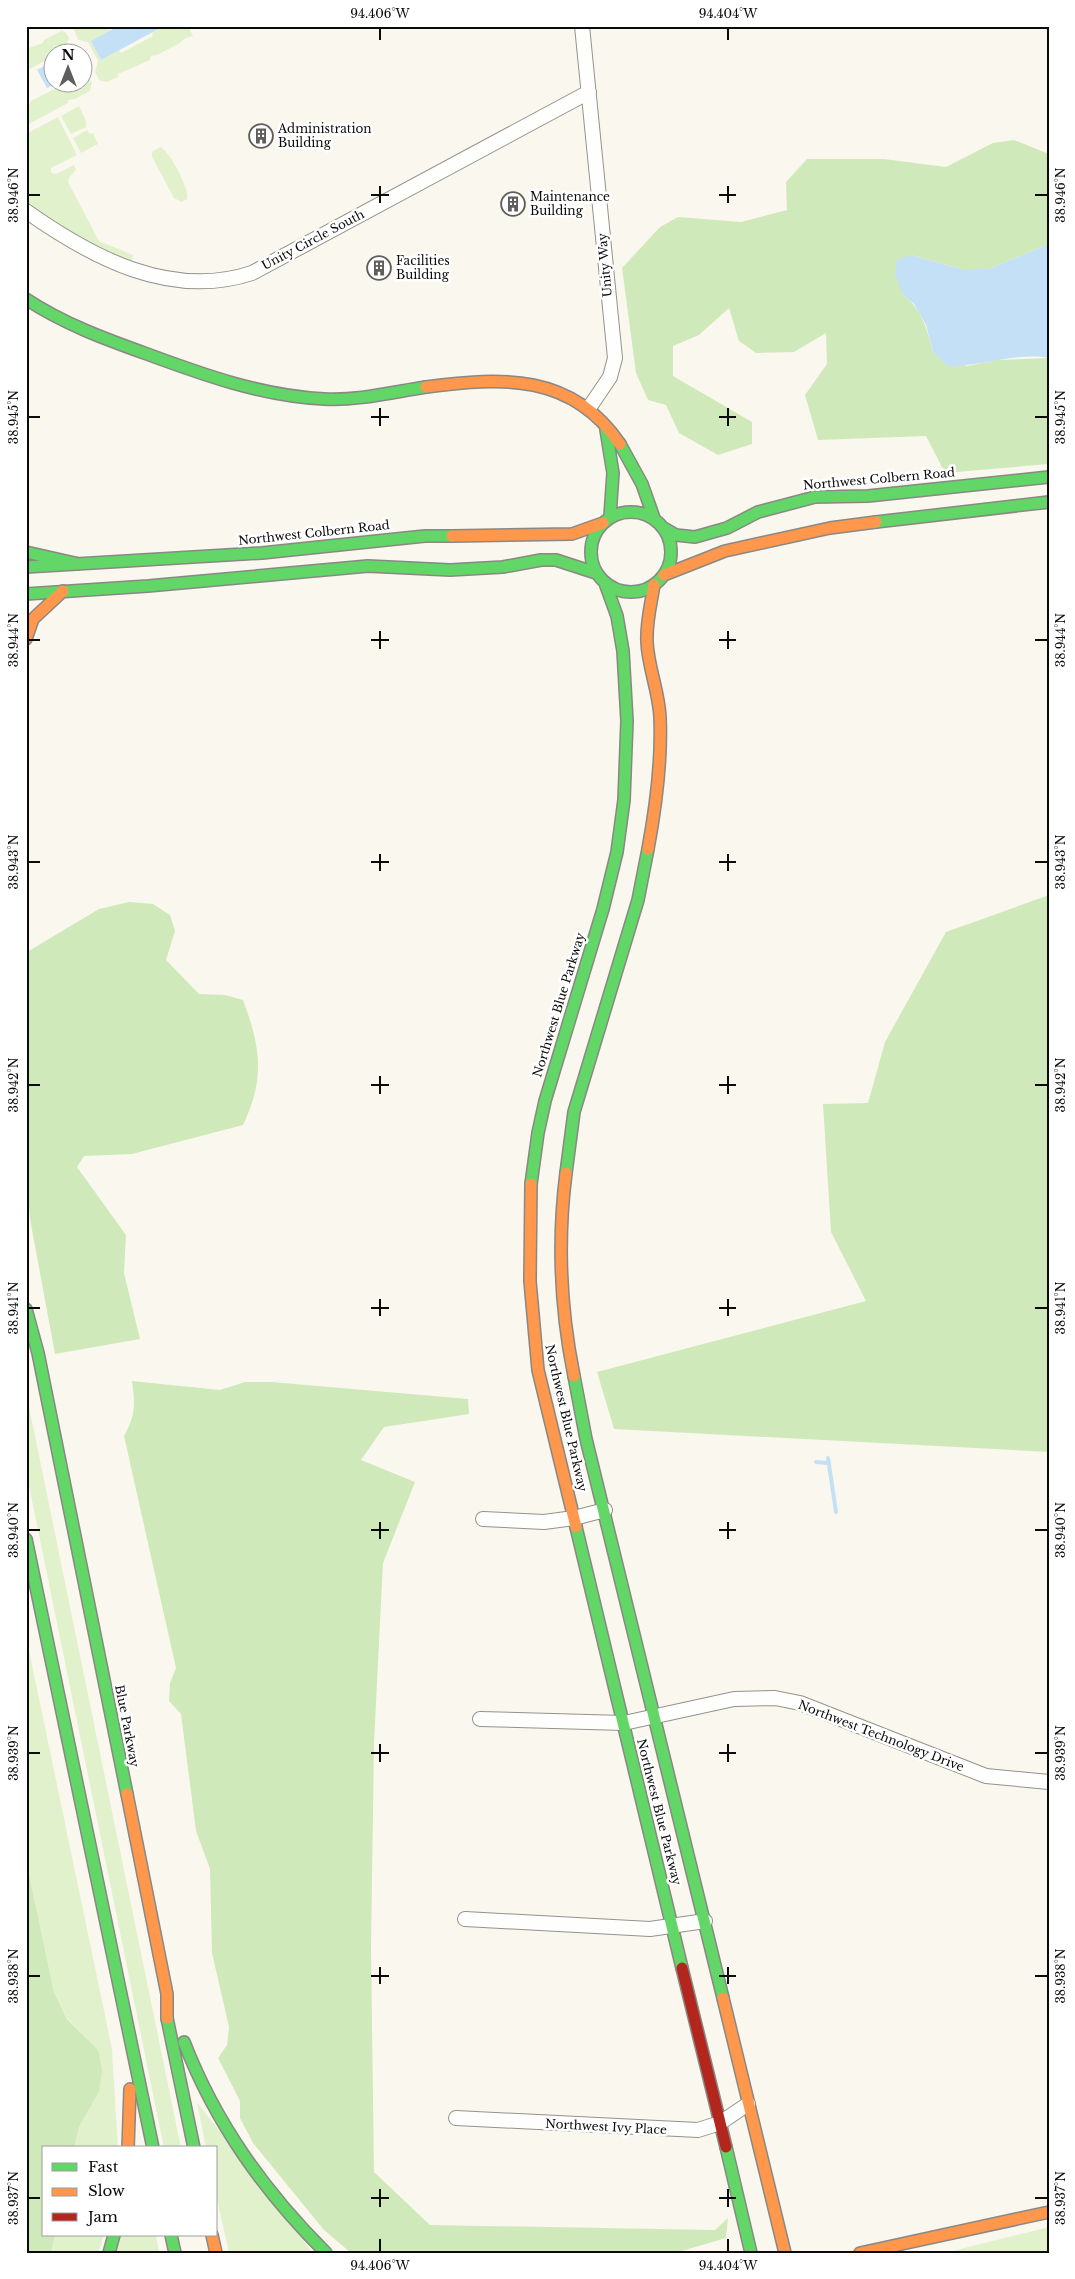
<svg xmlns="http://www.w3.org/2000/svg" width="1075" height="2279" font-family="'Libre Baskerville',serif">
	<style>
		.green { fill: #e0f1cc }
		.forest { fill: #d0e9ba }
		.water { fill: #c3e0f6 }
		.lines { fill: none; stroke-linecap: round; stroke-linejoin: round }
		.stream { stroke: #c3e0f6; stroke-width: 4 }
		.street-casing { stroke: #93928d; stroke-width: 16 }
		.fast-casing { stroke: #898884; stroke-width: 14 }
		.slow-casing { stroke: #898884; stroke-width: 14 }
		.jam-casing { stroke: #898884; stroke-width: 14 }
		.street { stroke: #fefefc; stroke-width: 14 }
		.fast { stroke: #63d668; stroke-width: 11 }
		.slow { stroke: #ff974d; stroke-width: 11 }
		.jam { stroke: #b3261e; stroke-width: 11 }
		.ticks { fill: none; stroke: #0b0b0b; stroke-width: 2 }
		.labels { text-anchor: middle; stroke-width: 5; stroke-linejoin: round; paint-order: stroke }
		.poi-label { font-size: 12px; fill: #0b0b0b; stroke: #fff; text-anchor: start }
		.street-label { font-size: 12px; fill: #0b0b0b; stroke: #fff }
		.neatline { fill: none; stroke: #0b0b0b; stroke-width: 2 }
		.ticks-label { font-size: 12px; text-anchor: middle; fill: #0b0b0b }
	</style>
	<rect width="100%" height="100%" fill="#faf8ee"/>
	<path class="green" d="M73,26H111L108,28L110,31L91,41L101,60L119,50L121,53L153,36L152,33L164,26H188L193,36L184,39L180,43L157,55L151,56L150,60L118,74V77L107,82L99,80L95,72L98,61L88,42L78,40Z
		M61,31L65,32L69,38L64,51L52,52V57L26,71V49L43,43L44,40Z
		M83,78L90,79L92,83L90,91L75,99L68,100V103L29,124L26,111L31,101L66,83L82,82Z
		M79,106L86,121V127L71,134L61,116Z
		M58,117L77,155L51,168V173L56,174L74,165L76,170L70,176L68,182L99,241L133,255L132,260C111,264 45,215 26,202V134Z
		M87,130L90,134L93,133L98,144L81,153L73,138Z
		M160,147C170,151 190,190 187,199L182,202L174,198L152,157V152Z
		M26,1392L181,2148H164L26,1471Z
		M26,1636L112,2049L118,2148H74L79,2127L99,2092L97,2050L67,2018L54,1992L26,1860Z
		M197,2102L313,2253H229L216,2195V2148H206Z
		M1049,2227V2253H944Z
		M55,2235H104L98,2253H51Z
		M119,2235H156L159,2253H114Z"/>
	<path class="forest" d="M1014,140L1049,154V244L989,269H961L911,255L903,295C922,309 927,329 933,352L967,366L997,360L1049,358V464L945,473L926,436L818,440L805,395L827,364L826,333L794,352L756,353L739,341L729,308L699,335L673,346V376L752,422V444L718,455L679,433L666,405L648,400L636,373L622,268L660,227L678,217L741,222L787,210L786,182L807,159H884L946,167L993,143Z
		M1049,895V1452L614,1429L597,1372L866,1301L831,1232L823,1104L868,1103L885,1042L946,932Z
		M129,902L153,904L170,915L175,931L166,960L199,994L225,995L243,1000C261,1048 265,1079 243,1125L132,1154L84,1156L77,1167L126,1235L124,1273L140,1339L55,1354L30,1219L26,1163L27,952L99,909Z
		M132,1381L220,1390L245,1382H272L468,1399L469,1414L384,1427L361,1460L415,1482L383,1563L374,1743L371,1948L374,2172L430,2225L715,2230L728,2218L726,2238L675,2253H351L324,2230L253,2143L240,2118V2101L218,2058L227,2045L229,2027L212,1953L210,1869L196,1831L181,1714L169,1701L170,1683L176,1668L124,1436C136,1414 135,1405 132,1381Z
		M26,1860L54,1992L67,2019L98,2050L102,2070L99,2092L79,2127L74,2148H44V2235H55L51,2253H26Z"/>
	<path class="water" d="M118,26H164L101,60L91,41Z
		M52,62V82L58,83L47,88L37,70Z
		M1049,244V358C1016,352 981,367 948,366L933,352L926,325L914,304L903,295L895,275L897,260L911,255L961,269H989Z"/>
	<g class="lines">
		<path class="stream" d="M828,1458L836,1512
			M816,1462L829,1463"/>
		<g class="street-casing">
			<path id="street" d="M582,26L615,358L610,377L589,408
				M26,211C91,257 170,300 252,273L589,92
				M483,1519L544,1522L574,1518L605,1510
				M480,1719L624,1723L734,1699L775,1698L800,1703L986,1776L1049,1782
				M465,1919L650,1929L705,1921
				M456,2118L698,2130L720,2123L748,2104"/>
		</g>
		<g class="fast-casing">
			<path id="fast" d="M26,299C64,324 105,339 147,354C204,375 262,396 324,399C357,401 393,392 426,387
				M606,430L613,473L610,516
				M620,444L642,484L654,518
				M591 552a40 40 0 1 1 80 0a40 40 0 1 1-80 0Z
				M876,522L1049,502
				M662,527L676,535L695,537L727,528L758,512L815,497L868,496L1049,477
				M26,552L79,564
				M26,567L262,553L425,536H452
				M26,594L148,586L368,566L450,570L503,567L541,560H556L596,573
				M566,1173L574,1112L638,900L648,849
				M531,1184L538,1133L545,1101L603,909L617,852L624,800L627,721L623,651L617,616L605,583
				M26,1309L38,1353L127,1794
				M574,1376L586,1439L723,1998
				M576,1527L682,1968
				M26,1539L153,2148
				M167,2018L194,2148
				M184,2042C216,2124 264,2191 326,2253
				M726,2147L751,2253
				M171,2235L175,2253
				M109,2253L114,2235"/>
		</g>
		<g class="slow-casing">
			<path id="slow" d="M426,387C502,377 572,373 620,444
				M452,536L572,534L603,523
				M664,575L725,551L830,528L876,522
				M26,639L33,619L63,591
				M648,849C656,806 662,761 660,717C659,692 648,667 647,642C646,622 651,604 654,585
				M566,1173C557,1243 560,1307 574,1376
				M531,1184L530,1281L538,1370L576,1527
				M127,1794L167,1994V2018
				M723,1998L785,2253
				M128,2148L130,2089
				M212,2235L216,2253
				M860,2253L1049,2212"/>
		</g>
		<g class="jam-casing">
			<path id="jam" d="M682,1968L726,2147"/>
		</g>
		<use href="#street" class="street"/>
		<use href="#fast" class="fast"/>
		<use href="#slow" class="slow"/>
		<use href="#jam" class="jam"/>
	</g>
	<path class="ticks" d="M380,28V40M728,28V40M380,186V203M728,186V203M28,195H40M371,195H389M719,195H736M1035,195H1048M380,408V426M728,408V426M28,417H40M371,417H389M719,417H736M1035,417H1048M380,631V649M728,631V649M28,640H40M371,640H389M719,640H736M1035,640H1048M380,854V871M728,854V871M28,862H40M371,862H389M719,862H736M1035,862H1048M380,1076V1094M728,1076V1094M28,1085H40M371,1085H389M719,1085H736M1035,1085H1048M380,1299V1316M728,1299V1316M28,1308H40M371,1308H389M719,1308H736M1035,1308H1048M380,1522V1539M728,1522V1539M28,1530H40M371,1530H389M719,1530H736M1035,1530H1048M380,1744V1762M728,1744V1762M28,1753H40M371,1753H389M719,1753H736M1035,1753H1048M380,1967V1984M728,1967V1984M28,1976H40M371,1976H389M719,1976H736M1035,1976H1048M380,2189V2207M728,2189V2207M28,2198H40M371,2198H389M719,2198H736M1035,2198H1048M380,2239V2252M728,2239V2252"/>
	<defs>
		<g id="building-ring" transform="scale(1.25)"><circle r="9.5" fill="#fff" stroke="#5f5e5a" stroke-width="1.5"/><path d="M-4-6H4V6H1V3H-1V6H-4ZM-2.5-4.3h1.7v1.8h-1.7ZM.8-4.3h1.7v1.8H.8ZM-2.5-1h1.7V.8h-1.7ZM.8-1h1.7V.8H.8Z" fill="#5f5e5a"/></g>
	</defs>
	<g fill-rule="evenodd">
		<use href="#building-ring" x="261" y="136"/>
		<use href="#building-ring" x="513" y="204"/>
		<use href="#building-ring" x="379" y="268"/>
	</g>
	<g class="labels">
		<g class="poi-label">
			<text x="278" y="133">Administration<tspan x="278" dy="14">Building</tspan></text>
			<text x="530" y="201">Maintenance<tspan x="530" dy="14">Building</tspan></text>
			<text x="396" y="265">Facilities<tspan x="396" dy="14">Building</tspan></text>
		</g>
		<g class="street-label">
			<text transform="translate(313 240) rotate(-28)" y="4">Unity Circle South</text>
			<text transform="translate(605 265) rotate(-95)" y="4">Unity Way</text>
			<text transform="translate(879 479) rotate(-5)" y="4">Northwest Colbern Road</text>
			<text transform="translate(314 533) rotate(-6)" y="4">Northwest Colbern Road</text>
			<text transform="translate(559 1005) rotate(-73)" y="4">Northwest Blue Parkway</text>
			<text transform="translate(566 1418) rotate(77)" y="4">Northwest Blue Parkway</text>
			<text transform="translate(127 1726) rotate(79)" y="4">Blue Parkway</text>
			<text transform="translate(881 1736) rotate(21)" y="4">Northwest Technology Drive</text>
			<text transform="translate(659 1812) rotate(76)" y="4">Northwest Blue Parkway</text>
			<text transform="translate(606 2127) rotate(3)" y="4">Northwest Ivy Place</text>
		</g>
	</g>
	<rect width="1075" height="2279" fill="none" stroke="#ffffff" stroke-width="55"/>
	<rect x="42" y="2146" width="175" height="90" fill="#ffffff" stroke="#9d9d9d"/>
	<rect x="52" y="2163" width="25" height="8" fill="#63d668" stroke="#9d9d9d"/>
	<text x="88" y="2172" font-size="15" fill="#0b0b0b">Fast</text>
	<rect x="52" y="2188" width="25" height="8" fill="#ff974d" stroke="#9d9d9d"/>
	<text x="88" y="2196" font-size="15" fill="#0b0b0b">Slow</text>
	<rect x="52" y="2213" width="25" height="8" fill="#b3261e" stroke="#9d9d9d"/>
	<text x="88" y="2222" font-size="15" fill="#0b0b0b">Jam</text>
	<g transform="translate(68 68)"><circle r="24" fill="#ffffff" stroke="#9d9d9d"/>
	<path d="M0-4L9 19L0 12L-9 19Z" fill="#5f5e5a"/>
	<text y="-8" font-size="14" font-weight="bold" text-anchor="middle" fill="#0b0b0b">N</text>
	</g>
	<rect x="28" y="28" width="1020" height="2224" class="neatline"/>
	<g class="ticks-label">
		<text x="380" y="18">94.406°W</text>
		<text x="728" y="18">94.404°W</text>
		<text transform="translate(14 195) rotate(-90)" y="4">38.946°N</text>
		<text transform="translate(1061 195) rotate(-90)" y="4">38.946°N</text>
		<text transform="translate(14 417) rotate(-90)" y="4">38.945°N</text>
		<text transform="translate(1061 417) rotate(-90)" y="4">38.945°N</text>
		<text transform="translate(14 640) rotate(-90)" y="4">38.944°N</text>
		<text transform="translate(1061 640) rotate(-90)" y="4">38.944°N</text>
		<text transform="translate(14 862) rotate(-90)" y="4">38.943°N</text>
		<text transform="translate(1061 862) rotate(-90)" y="4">38.943°N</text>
		<text transform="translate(14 1085) rotate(-90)" y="4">38.942°N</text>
		<text transform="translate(1061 1085) rotate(-90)" y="4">38.942°N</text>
		<text transform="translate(14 1308) rotate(-90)" y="4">38.941°N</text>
		<text transform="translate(1061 1308) rotate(-90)" y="4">38.941°N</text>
		<text transform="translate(14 1530) rotate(-90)" y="4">38.940°N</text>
		<text transform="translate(1061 1530) rotate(-90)" y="4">38.940°N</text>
		<text transform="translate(14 1753) rotate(-90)" y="4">38.939°N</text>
		<text transform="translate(1061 1753) rotate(-90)" y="4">38.939°N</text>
		<text transform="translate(14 1976) rotate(-90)" y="4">38.938°N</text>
		<text transform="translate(1061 1976) rotate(-90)" y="4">38.938°N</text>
		<text transform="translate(14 2198) rotate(-90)" y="4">38.937°N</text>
		<text transform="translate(1061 2198) rotate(-90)" y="4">38.937°N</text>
		<text x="380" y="2270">94.406°W</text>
		<text x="728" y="2270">94.404°W</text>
	</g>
</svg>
